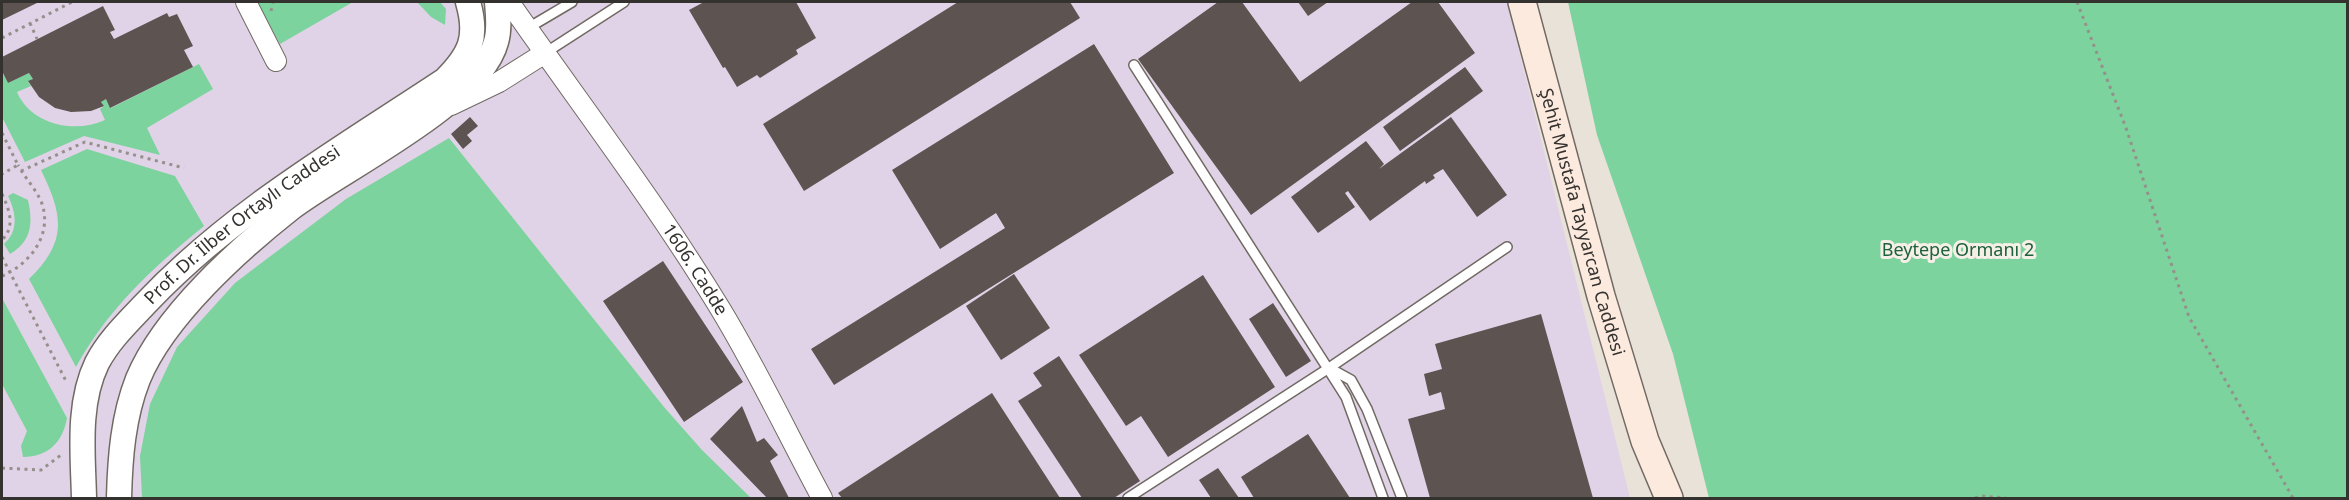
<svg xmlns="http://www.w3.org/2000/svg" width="2349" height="500" font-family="'Noto Sans',sans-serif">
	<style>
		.education { fill: #e1d3e7 }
		.green { fill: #7cd39d }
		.building { fill: #5d5351 }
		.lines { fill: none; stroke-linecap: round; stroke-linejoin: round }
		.service-casing { stroke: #706a63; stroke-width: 12 }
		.minor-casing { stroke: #706a63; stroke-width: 22 }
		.tertiary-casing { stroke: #706a63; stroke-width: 27 }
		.secondary-casing { stroke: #706a63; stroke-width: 30 }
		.path { stroke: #94908a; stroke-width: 3; stroke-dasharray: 3 4.5; stroke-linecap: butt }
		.service { stroke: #fff; stroke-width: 9 }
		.minor { stroke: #fff; stroke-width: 20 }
		.tertiary { stroke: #fff; stroke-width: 24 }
		.secondary { stroke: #fdeadf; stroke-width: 27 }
		.labels { text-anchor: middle; stroke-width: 6; stroke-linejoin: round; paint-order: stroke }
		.street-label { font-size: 18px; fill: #34322f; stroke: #f6efe7 }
		.park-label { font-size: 18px; fill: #1c623c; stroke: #f6efe7 }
	</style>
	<rect width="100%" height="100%" fill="#e9e2d9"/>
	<path class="education" d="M2,2H1507L1630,498H2Z"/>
	<path class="green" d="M257,2H353L280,44Z
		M417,2H440L446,9L445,25L431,17Z
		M1568,2H2347V498H1709L1673,354L1597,135Z
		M199,64L213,89L147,128L160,155L84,136L25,162L2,117V71L8,83L29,73L33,79L28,82L31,86L17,92C31,125 75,134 105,120L100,109L104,106L101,102L106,99L111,108Z
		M449,138L664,407L702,450L751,498H142L140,456L150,404L177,347L235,283L346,199Z
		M87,149L175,176L204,226C153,267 108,309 76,367L29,279C68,241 63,215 41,170Z
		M13,193L28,200C33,223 32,241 10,254L4,244C19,231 16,212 8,196Z
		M2,298L67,418C63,442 48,457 23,457L21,446L27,431L2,384Z"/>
	<path class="building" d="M2,2H39L2,20Z
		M704,2H796L816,38L796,50L798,54L760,78L757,75L737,87L725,67L723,68L689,10Z
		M958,2H1070L1080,18L804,191L763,124Z
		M1218,2H1242L1300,82L1412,2H1438L1475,53L1251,215L1138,59Z
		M1298,2H1328L1308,16Z
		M103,6L115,30L110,32L114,39L167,13L169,17L177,14L193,46L184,50L193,67L110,108L106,99L101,102L104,106L91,111L71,112L55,108L39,97L28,81L33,79L29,73L8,83L2,71V57Z
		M1094,44L1174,173L834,385L811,349L1005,228L996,213L940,249L892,170Z
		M1465,67L1483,91L1400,151L1383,127Z
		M470,117L478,126L467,135L472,141L463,149L451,134Z
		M1451,117L1507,195L1477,217L1443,169L1433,175L1435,178L1426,184L1425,181L1370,221L1348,191L1345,193L1355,207L1318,233L1291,197L1366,141L1384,164L1379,169Z
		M663,261L743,382L684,422L603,301Z
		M1014,274L1050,328L1001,360L966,306Z
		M1203,275L1275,387L1168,457L1141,416L1126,426L1079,355Z
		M1273,303L1311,361L1286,377L1249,319Z
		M1541,314L1593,498H1430L1408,419L1445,409L1441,392L1429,396L1424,374L1442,369L1435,344Z
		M1059,356L1140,481L1114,498H1082L1018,401L1042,386L1033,373Z
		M992,393L1060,498H842L838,493Z
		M742,406L757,442L764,438L778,455L770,461L789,498H767L710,439Z
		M1308,434L1350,498H1254L1241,477Z
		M1218,468L1239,498H1211L1199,480Z"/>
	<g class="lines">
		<g class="service-casing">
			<path id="service" d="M528,28L572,2
				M545,53L624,2
				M1134,65L1346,397L1383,498
				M1331,369L1351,380L1367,409L1402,498
				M1128,498L1329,368L1507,247"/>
		</g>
		<g class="minor-casing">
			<g id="minor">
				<path d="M246,2L276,61"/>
				<path id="s1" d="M509,2C580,104 656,203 721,310C758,371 788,435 822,498"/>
				<path d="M451,105L499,82L545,53"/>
			</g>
		</g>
		<g class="tertiary-casing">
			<g id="tertiary">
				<path id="s2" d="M84,498C83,455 77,404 97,363C109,340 128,322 146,303C232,212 341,149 445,80C471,54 478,37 468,2"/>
				<path d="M119,498C120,458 123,417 138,379C164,316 239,249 291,208C342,169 480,103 496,42C500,29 498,15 497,2"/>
			</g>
		</g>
		<g class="secondary-casing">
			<g id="secondary">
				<path id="s3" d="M1522,2L1601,296L1645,441L1669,498"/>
			</g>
		</g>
		<path class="path" d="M2077,2L2126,128L2189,317L2293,498
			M271,11L273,2
			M30,23L37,39
			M2,38L72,2
			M2,133L18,165L2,174
			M21,171L85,142L184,168
			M2,194C9,209 16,226 2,240
			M2,257L67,383
			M2,276C30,264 54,234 41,201C35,188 25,178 18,165
			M2,468L41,470L61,455
			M1975,498L1982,496L2006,498"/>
		<use href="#service" class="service"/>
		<use href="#minor" class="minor"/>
		<use href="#tertiary" class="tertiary"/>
		<use href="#secondary" class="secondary"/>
	</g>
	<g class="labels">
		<g class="street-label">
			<text dy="6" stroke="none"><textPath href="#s3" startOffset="228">Şehit Mustafa Tayyarcan Caddesi</textPath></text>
			<text dy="6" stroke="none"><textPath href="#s2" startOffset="339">Prof. Dr. İlber Ortaylı Caddesi</textPath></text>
			<text dy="6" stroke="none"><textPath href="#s1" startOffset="326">1606. Cadde</textPath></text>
		</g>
		<g class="park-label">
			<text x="1958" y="256">Beytepe Ormanı 2</text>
		</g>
	</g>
	<rect width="2349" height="500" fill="none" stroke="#34322f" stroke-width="6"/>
</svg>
